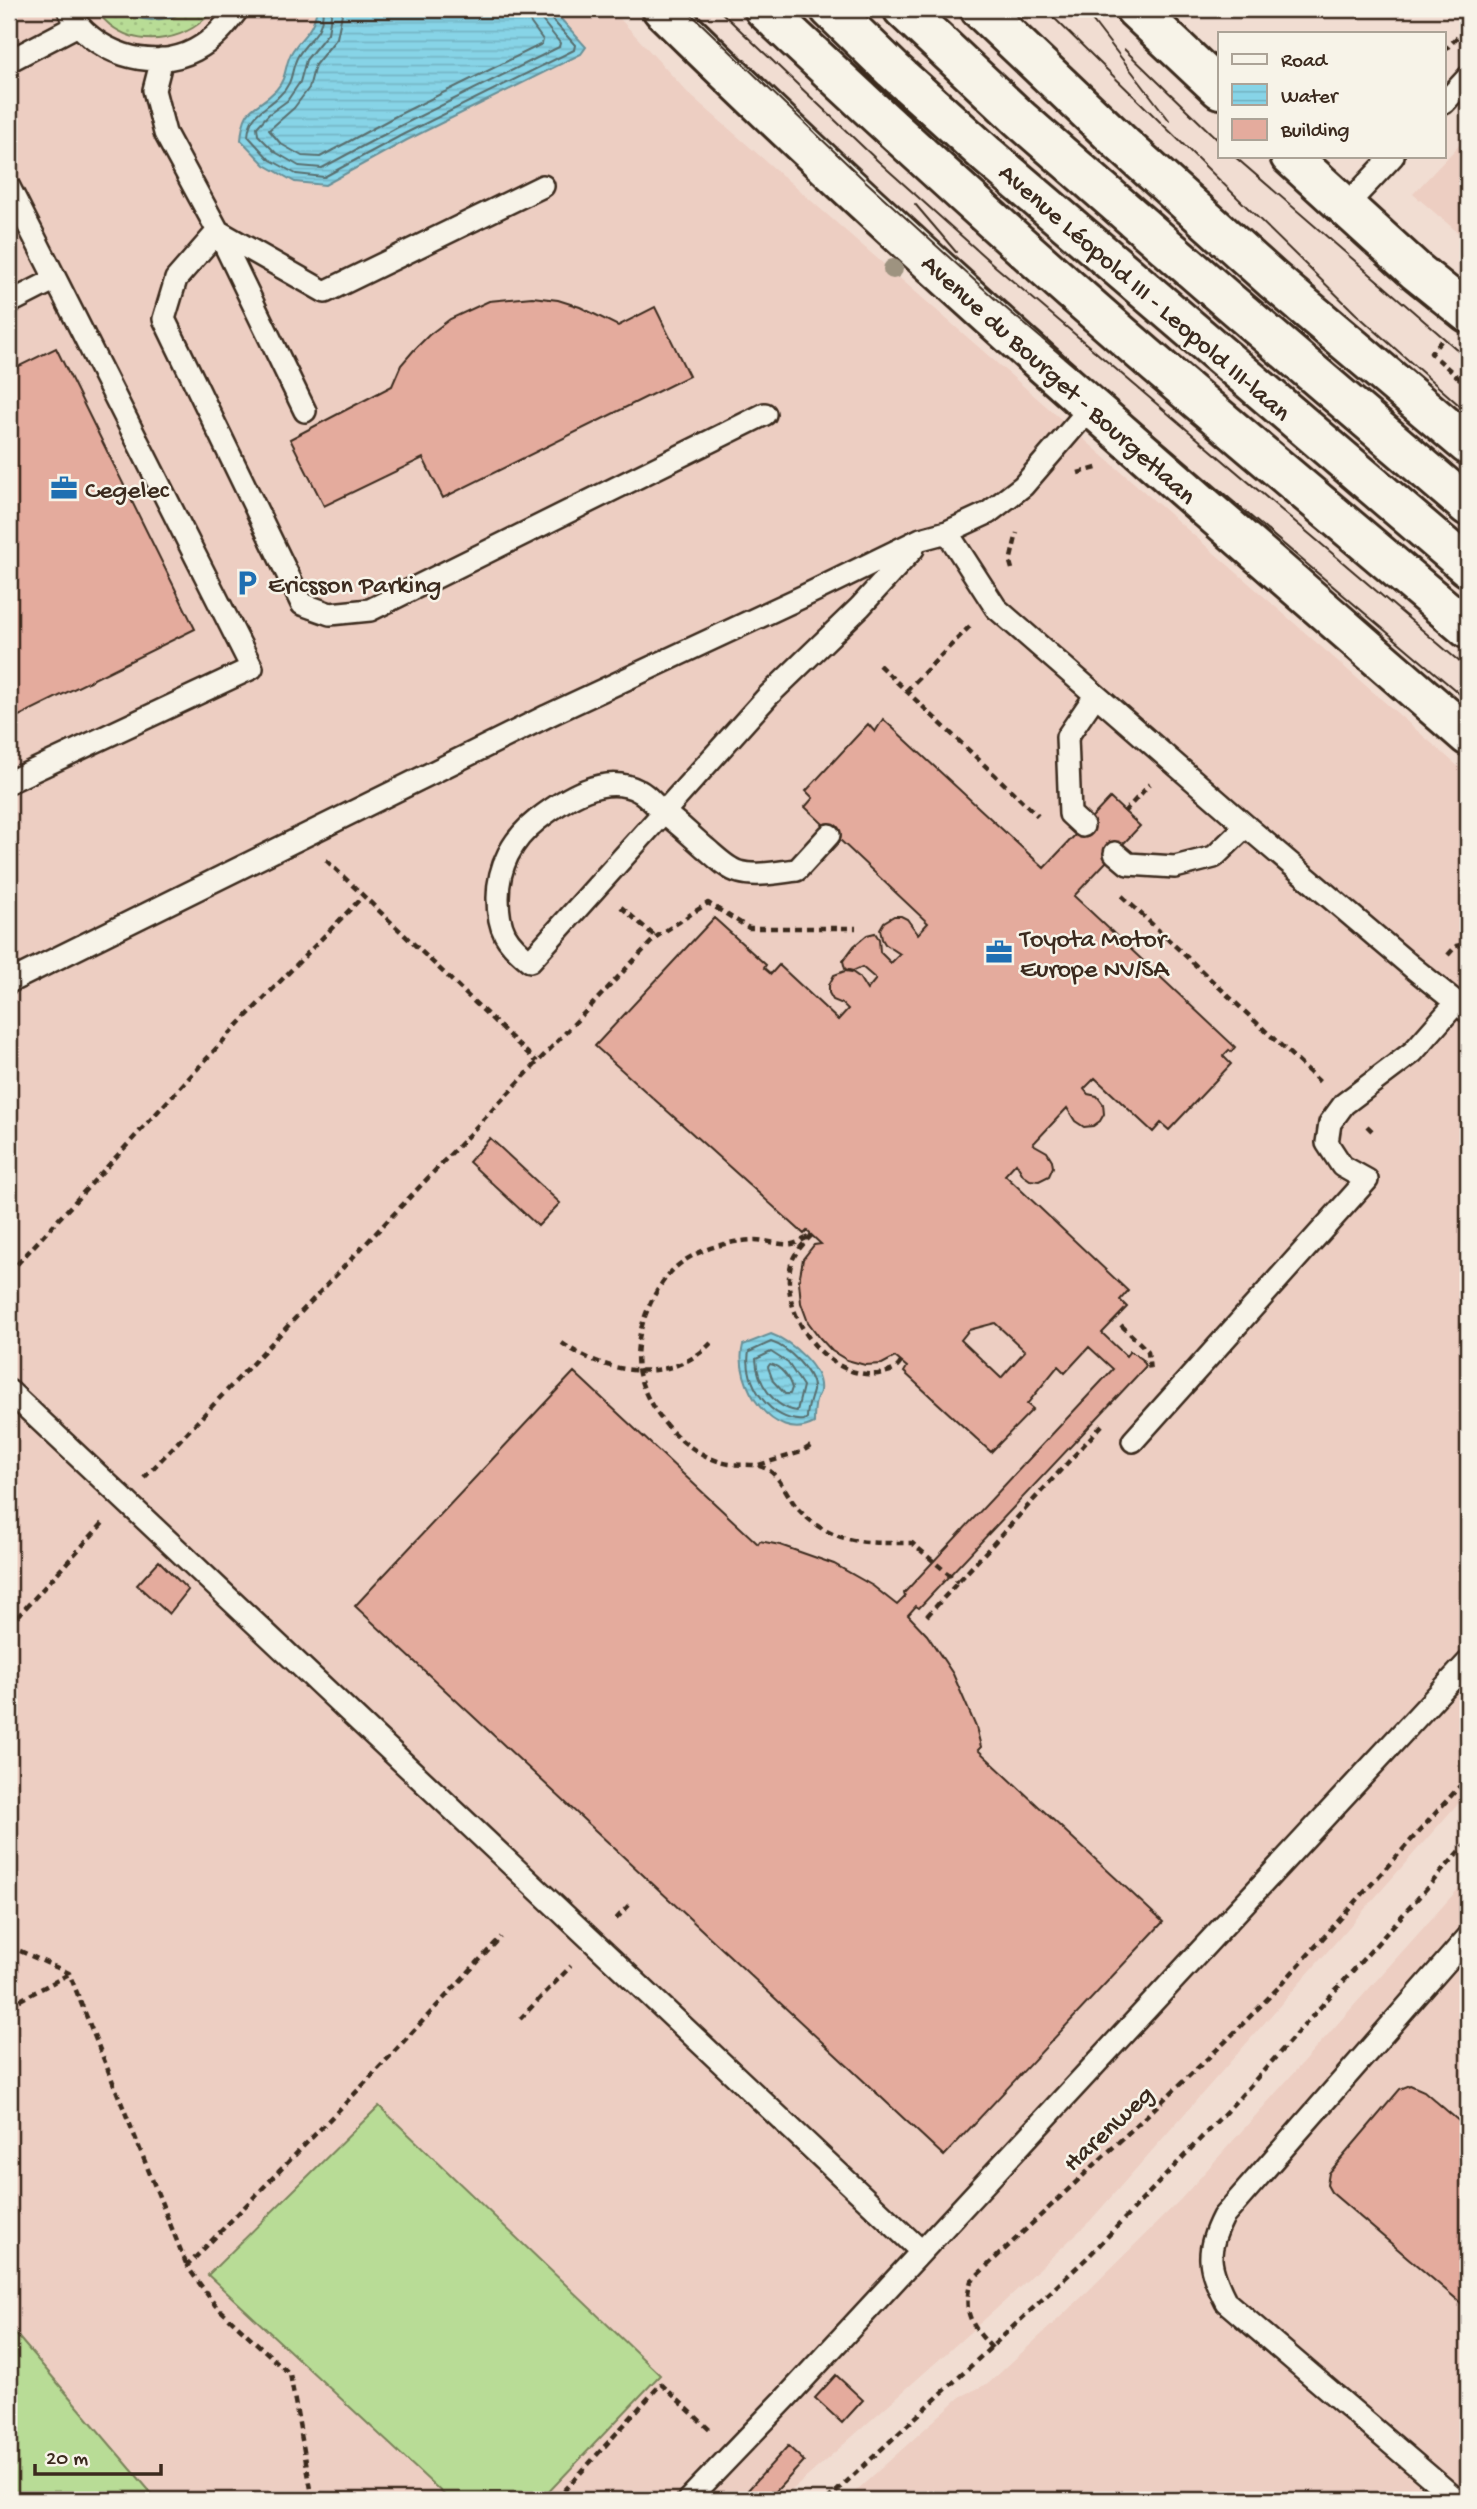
<svg xmlns="http://www.w3.org/2000/svg" width="1477" height="2509" font-family="'Gochi Hand',sans-serif">
	<style>
		.built { fill: #edcec2 }
		.grass { fill: url(#grass-dots); stroke: #7a835a; stroke-width: 2 }
		.garden { fill: #b8dc96; stroke: #7a835a; stroke-width: 2 }
		.water { fill: url(#water-rules); stroke: #699097; stroke-width: 2 }
		.lines { fill: none; stroke-linecap: round; stroke-linejoin: round }
		.shore { stroke: #596e6e; stroke-width: 2 }
		.building { fill: #e4ab9d; stroke: #3b2a1e; stroke-width: 2; fill-rule: evenodd }
		.lane-casing { stroke: #3b2a1e; stroke-width: 26 }
		.secondary-casing { stroke: #3b2a1e; stroke-width: 44 }
		.highway-casing { stroke: #3b2a1e; stroke-width: 44 }
		.path { stroke: #3b2a1e; stroke-width: 4.5; stroke-dasharray: 7 5; stroke-linecap: butt }
		.lane { stroke: #f7f3e8; stroke-width: 21 }
		.secondary { stroke: #f7f3e8; stroke-width: 38 }
		.highway { stroke: #f7f3e8; stroke-width: 38 }
		.tram { stroke: #3b2a1e; stroke-width: 2 }
		.tree { fill: #9e9380 }
		.labels { text-anchor: middle; stroke-width: 5; stroke-linejoin: round; paint-order: stroke }
		.street-label { font-size: 26px; fill: #3b2a1e; stroke: #f7f3e8 }
		.poi-label { font-size: 26px; fill: #3b2a1e; stroke: #f7f3e8; text-anchor: start }
	</style>
	<defs>
		<pattern id="grass-dots" width="8" height="8" patternUnits="userSpaceOnUse" patternTransform="scale(1.75)"><rect width="8" height="8" fill="#b8dc96"/><path d="M2 2h.1M6 6h.1" fill="none" stroke="#9fbd81" stroke-width="1.8" stroke-linecap="round"/></pattern>
		<pattern id="water-rules" width="6" height="5" patternUnits="userSpaceOnUse" patternTransform="scale(1.75)"><rect width="6" height="5" fill="#87d4e7"/><path d="M0 2.5h6" fill="none" stroke="#75b6c6"/></pattern>
	</defs>
	<rect width="100%" height="100%" fill="#f1ddd2"/>
	<filter id="ink" filterUnits="userSpaceOnUse"><feTurbulence type="fractalNoise" baseFrequency=".0143" numOctaves="2"/><feDisplacementMap in="SourceGraphic" scale="14" xChannelSelector="R" yChannelSelector="G"/><feConvolveMatrix kernelMatrix="1 2 1 2 8 2 1 2 1" color-interpolation-filters="sRGB"/></filter>
	<g filter="url(#ink)">
		<path class="built" d="M9,9H611L688,93L1468,775V1792L1090,2221L1004,2302L781,2500H9Z
			M1468,136V241L1413,194Z
			M1468,1878V2500H846L960,2397L989,2383L1084,2295L1180,2200Z"/>
		<path class="grass" d="M94,9H118L132,17L171,18L188,9H214C190,40 142,50 110,25C104,20 99,14 94,9Z"/>
		<path class="garden" d="M379,2106L660,2375L541,2500H450L208,2275Z
			M9,2326L153,2495L147,2500H9Z"/>
		<path class="water" d="M118,9H188C163,23 142,24 118,9Z
			M317,9H552L586,47L581,54L407,140L325,185L295,182L265,165L241,140C244,103 255,112 276,90C288,77 284,63 293,50C305,32 312,33 317,9Z
			M771,1334C790,1341 823,1367 820,1391C820,1394 817,1397 816,1401C814,1408 814,1416 814,1423C774,1445 733,1383 743,1345Z"/>
		<g class="lines">
			<path class="shore" d="M323,9C322,36 310,36 298,56C290,70 295,81 280,95C265,111 250,111 248,136L269,159L296,174L324,177L404,134L574,50L575,45L549,16L547,9
				M332,9L328,33L306,60L300,82L287,101L269,114L257,127L258,135L275,152L299,166L322,168L400,126L559,47L560,43L541,19L538,9
				M343,9L337,38L315,65L309,88L294,108L269,130L281,144L302,156L320,157L396,116L542,44L543,40L530,22L528,9
				M771,1342C787,1347 815,1372 813,1391C811,1399 807,1407 807,1418L804,1420C771,1423 743,1382 749,1352Z
				M771,1352L788,1363L803,1386L797,1411C773,1408 757,1381 756,1359Z
				M770,1364C781,1366 789,1378 792,1388L790,1394H785L773,1381L768,1367Z"/>
		</g>
		<path class="building" d="M532,297L558,300L580,307L618,326L655,307L689,376L443,498L423,458L324,506L290,439L392,386L401,365L414,350L429,335L450,319L489,301Z
			M56,348L195,629L9,721V371Z
			M883,719L1044,868L1110,798L1140,826L1074,896L1235,1047L1231,1052L1229,1050L1223,1056L1231,1064L1169,1130L1161,1123L1153,1132L1095,1078L1084,1089L1088,1094L1097,1096L1103,1104L1104,1114L1100,1121L1093,1126L1084,1127L1075,1121L1067,1108L1033,1144L1047,1152L1052,1160L1053,1167L1049,1176L1039,1181L1030,1180L1023,1175L1016,1163L1005,1175L1128,1291L1120,1300L1127,1307L1102,1333L1126,1356L1130,1351L1142,1359L1146,1366L919,1608L916,1606L908,1615L927,1635L953,1674L976,1727L981,1747L978,1750L1163,1922L944,2156L355,1606L574,1372L758,1544L760,1541L780,1545L834,1564L873,1586L897,1605L905,1597L904,1593L1113,1369L1089,1347L1065,1373L1058,1366L1027,1404L1033,1409L991,1452L904,1372L907,1367L895,1357L882,1364L865,1365L847,1360L832,1351L820,1338L808,1322L801,1303L799,1281L803,1259L814,1245L821,1244L807,1231L804,1234L595,1046L714,918L766,965L764,968L771,974L779,965L838,1020L848,1009L843,1004L833,1000L829,993V985L834,975L845,971L852,972L859,977L867,990L876,979L862,967L853,971L845,969L843,961L854,946L867,935L875,933L879,939L880,952L891,963L900,954L885,944L882,939L880,929L884,922L894,916H901L907,919L918,934L928,923L805,807L813,798L806,791L868,724L875,732ZM995,1323L1025,1351L1001,1378L961,1340L969,1330Z
			M490,1138L560,1203L538,1226L469,1162Z
			M159,1561L188,1590L169,1614L137,1585Z
			M1410,2085L1424,2091L1468,2129V2309L1331,2192L1327,2185L1329,2173L1400,2089Z
			M836,2375L863,2400L842,2423L815,2398Z
			M788,2446L804,2461L768,2500H759L748,2490Z"/>
		<g class="lines">
			<g class="lane-casing">
				<path id="lane" d="M68,9C90,53 152,73 195,50C214,40 225,26 238,9
					M162,59L154,90L165,133L218,231L325,292L543,186
					M9,61L78,25
					M1444,103L1468,77
					M9,187L252,668L9,782
					M1344,208L1393,156
					M9,303L54,280
					M305,411L218,231L176,279L164,319L302,604L330,614L370,610L765,414
					M947,532L996,608L1246,826L1412,967L1468,1012
					M1083,826L1070,814L1067,737L1095,696
					M829,835L797,870C779,872 757,877 739,872C727,869 714,855 704,847C690,834 675,821 660,809C653,803 647,795 639,791C605,772 564,799 537,820C513,839 498,866 498,898C498,930 506,942 530,961L768,696L860,607L913,549
					M1115,853L1128,864L1175,867L1214,857L1246,826
					M9,982L547,716L802,597L921,539L947,532L988,513L1023,486L1091,407
					M9,1391L921,2251
					M1133,1441L1367,1180L1342,1166L1327,1143L1330,1123L1344,1104L1413,1052L1457,1002
					M688,2500L785,2399L1468,1662
					M1457,2500L1226,2302C1208,2267 1205,2252 1223,2217L1468,1937"/>
			</g>
			<g class="secondary-casing">
				<path id="secondary" d="M662,9C920,263 1195,498 1468,736
					M1135,9L1220,89
					M1290,156L1416,271L1468,313"/>
			</g>
			<g class="highway-casing">
				<path id="highway" d="M764,9C900,137 1038,264 1181,386C1276,467 1372,548 1468,629
					M830,9L893,70L987,155L1468,567
					M903,9L1020,119L1226,299L1468,506
					M980,9L1123,145L1273,280L1468,445"/>
			</g>
			<path class="path" d="M1444,51L1468,26
				M1441,341L1431,353L1461,380
				M1078,473L1100,467
				M1012,569L1010,562L1017,533
				M879,665L1038,816
				M906,691L971,625
				M1124,812L1150,784
				M326,860L537,1062
				M1122,896L1322,1084
				M621,907L656,937
				M1448,955L1456,946L1468,943
				M1367,1126L1375,1134
				M9,1273L235,1028L364,895
				M1121,1325L1148,1351L1150,1372
				M562,1343C606,1374 671,1385 711,1343
				M901,1362C896,1371 888,1372 878,1374C825,1380 776,1310 792,1261C796,1251 804,1243 812,1235C806,1238 798,1243 792,1244C781,1246 767,1240 755,1240C728,1241 697,1249 676,1267C651,1289 633,1337 638,1369C645,1405 672,1439 704,1455C711,1459 722,1463 729,1464C744,1466 758,1462 770,1471C782,1480 789,1499 799,1510C833,1545 866,1543 912,1543L958,1582
				M759,1465L801,1452L814,1444
				M144,1478L656,937L708,903L749,928H856
				M927,1616L1104,1423
				M9,1626L103,1523
				M616,1919L632,1902
				M9,1946L69,1973L187,2266
				M9,2006L69,1974
				M520,2019L571,1966
				M992,2348C971,2325 962,2312 971,2281L1225,2042L1278,1988L1468,1777
				M313,2500L290,2374L215,2305L187,2266L364,2084L501,1937
				M556,2500L661,2384L712,2432
				M827,2500L1089,2256L1240,2097L1468,1842"/>
			<use href="#lane" class="lane"/>
			<use href="#secondary" class="secondary"/>
			<use href="#highway" class="highway"/>
			<path class="tram" d="M686,9L862,178L995,299L1468,701
				M718,9L879,162L996,267L1468,669
				M1045,9L1355,313L1468,413
				M1086,12L1169,120
				M1124,49L1220,142
				M1234,156L1468,359
				M915,204L956,252"/>
		</g>
		<circle class="tree" cx="893" cy="269" r="10"/>
	</g>
	<defs>
		<g id="office-bare" transform="scale(2.1)"><path d="M-6-3h4V-5.5h4V-3h4V5H-6ZM-1-4.5V-3h2v-1.5ZM-6 0V1H6V0Z" fill="#1f6fb2" stroke="#f7f3e8" stroke-width="2.5" paint-order="stroke"/></g>
		<g id="parking-bare" transform="scale(2.1)"><path d="M-3.5-5.5H1a3.5 3.5 0 0 1 0 7H-1V5.5H-3.5ZM-1-3.4V-.6H.8a1.4 1.4 0 0 0 0-2.8Z" fill="#1f6fb2" stroke="#f7f3e8" stroke-width="2.5" paint-order="stroke"/></g>
	</defs>
	<g fill-rule="evenodd">
		<use href="#office-bare" x="64" y="488"/>
		<use href="#parking-bare" x="247" y="583"/>
		<use href="#office-bare" x="999" y="952"/>
	</g>
	<g class="labels">
		<g class="street-label">
			<text transform="translate(1146 291) rotate(41)" y="9">Avenue Léopold III - Leopold III-laan</text>
			<text transform="translate(1060 378) rotate(42)" y="9">Avenue du Bourget - Bourgetlaan</text>
			<text transform="translate(1107 2127) rotate(-43)" y="9">Harenweg</text>
		</g>
		<g class="poi-label">
			<text x="85" y="497">Cegelec</text>
			<text x="268" y="592">Ericsson Parking</text>
			<text x="1020" y="946">Toyota Motor<tspan x="1020" dy="30">Europe NV/SA</tspan></text>
		</g>
	</g>
	<rect width="1477" height="2509" fill="none" stroke="#f7f3e8" stroke-width="35"/>
	<rect x="18" y="18" width="1442" height="2474" fill="none" stroke="#3b2a1e" stroke-width="2.5" filter="url(#ink)"/>
	<rect x="1218" y="32" width="228" height="126" fill="#f7f3e8" stroke="#aca397" stroke-width="2"/>
	<rect x="1232" y="54" width="35" height="10" fill="#f7f3e8" stroke="#aca397" stroke-width="2"/>
	<text x="1281" y="66" font-size="21" fill="#3b2a1e">Road</text>
	<rect x="1232" y="84" width="35" height="21" fill="url(#water-rules)" stroke="#aca397" stroke-width="2"/>
	<text x="1281" y="102" font-size="21" fill="#3b2a1e">Water</text>
	<rect x="1232" y="119" width="35" height="21" fill="#e4ab9d" stroke="#aca397" stroke-width="2"/>
	<text x="1281" y="136" font-size="21" fill="#3b2a1e">Building</text>
	<path d="M35 2464v10h126v-10" fill="none" stroke="#3b2a1e" stroke-width="3.5"/>
	<text x="46" y="2464" font-size="21" fill="#3b2a1e" stroke="#f7f3e8" stroke-width="5" paint-order="stroke">20 m</text>
</svg>
